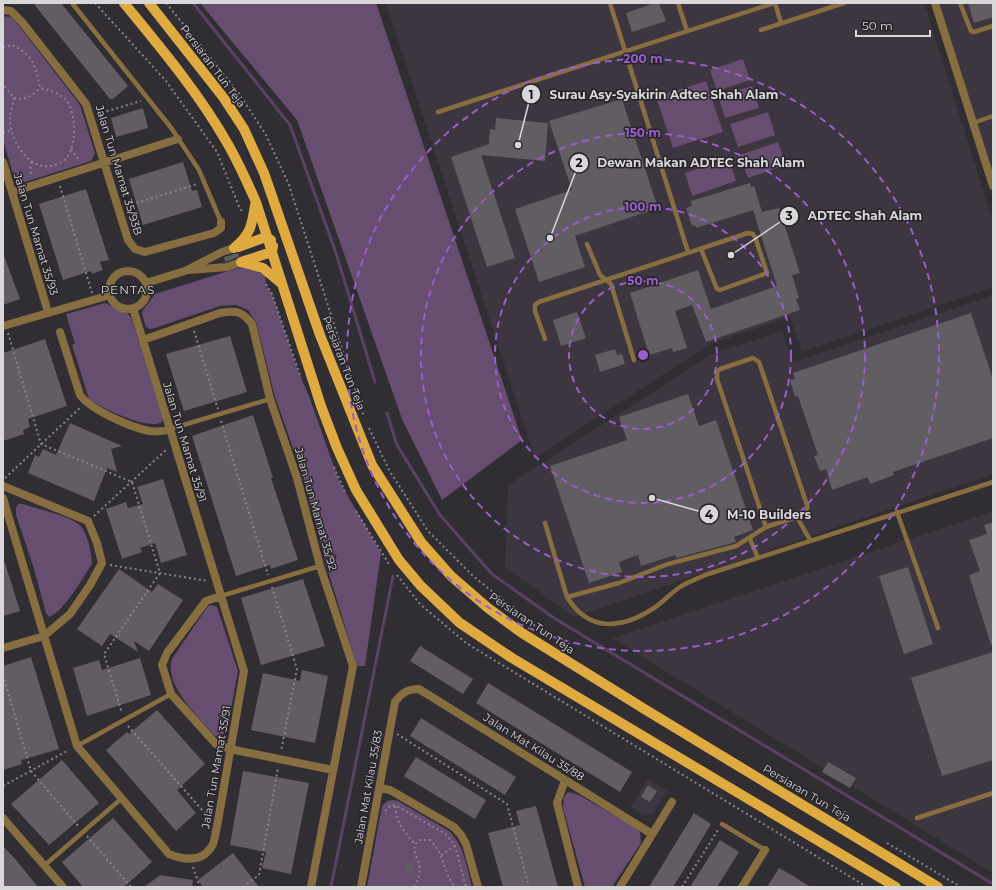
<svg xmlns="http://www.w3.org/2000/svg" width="996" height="890" font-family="Montserrat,sans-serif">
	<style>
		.built { fill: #3d353f }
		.green { fill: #674d70 }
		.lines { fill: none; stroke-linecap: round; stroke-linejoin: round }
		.stream { stroke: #5a4062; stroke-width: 3 }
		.building { fill: #615d62 }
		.path { stroke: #878589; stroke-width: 2; stroke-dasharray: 2 3; stroke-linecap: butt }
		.lane { stroke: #876e40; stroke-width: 4.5 }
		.street { stroke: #876e40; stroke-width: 8 }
		.primary { stroke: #dfab40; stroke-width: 10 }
		.ring { fill: none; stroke: #975fc7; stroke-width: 2; stroke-dasharray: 7 5 }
		.labels { text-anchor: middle; stroke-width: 3; stroke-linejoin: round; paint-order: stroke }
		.street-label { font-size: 11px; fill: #d9d7da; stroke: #272429 }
		.neighbourhood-label { font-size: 12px; letter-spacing: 1px; fill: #d9d7da; stroke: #272429 }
		.centre { fill: #975fc7; stroke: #272429; stroke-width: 2 }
		.ring-label { font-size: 12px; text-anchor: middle; font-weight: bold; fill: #975fc7; stroke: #272429; stroke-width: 3; stroke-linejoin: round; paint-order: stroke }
		.leader { fill: none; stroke: #d9d7da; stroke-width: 1.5 }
		.callout-dot { fill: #d9d7da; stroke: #272429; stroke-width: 1.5 }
		.mark-label { font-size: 12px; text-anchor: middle; font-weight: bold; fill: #111 }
		.callout-label { font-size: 12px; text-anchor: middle; font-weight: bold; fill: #d9d7da; stroke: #272429; stroke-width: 3; stroke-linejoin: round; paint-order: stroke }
	</style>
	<rect width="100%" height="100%" fill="#312e33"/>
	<path class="built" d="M386,3H924L993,222V287L802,352L790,317L710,344L535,458Z
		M938,3H993V173Z
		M993,295V474L574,617L505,567L508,485L714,353L782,331L793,362Z
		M993,511V873L612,638Z
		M648,779L667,791L653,814L644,816L630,807Z"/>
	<path class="green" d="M200,3H376L522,440L442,500L402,419L297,120Z
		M3,16L11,17L16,22L80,105L95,153L91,161L25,182L17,179L13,174L3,140Z
		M743,59L750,80L717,91L710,70Z
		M706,81L723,132L673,148L656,97Z
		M752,86L759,108L725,118L718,96Z
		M768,112L775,135L738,147L730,124Z
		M778,142L786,165L748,178L740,155Z
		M729,158L736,181L692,196L685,173Z
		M241,267L265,274L266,285L272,294L298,371L309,396L339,481L381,553L365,666H357L326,564L303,476L275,397L256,322L248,310L236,305L220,306L155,328L150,329L146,327L142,314L143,310L155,294Z
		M105,303L127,313L131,317L163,418L162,422C150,431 100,408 89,399L72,345L75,344L66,314Z
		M18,504H23C38,509 65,515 77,523C87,529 92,553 92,564C83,577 64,612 49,617L46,613L34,569L16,515V508Z
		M212,605L217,607L238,671L227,731L219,737L215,736C200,719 163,684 172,659L208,606Z
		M568,792L579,795L636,828L640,832L641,843L612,887H585L563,808L564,797Z
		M393,800L398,801L449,831C464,845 467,868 472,887H367L382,806L387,801Z"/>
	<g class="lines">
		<path class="stream" d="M193,3L290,125L337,256L375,382
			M387,413L397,445L440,515L492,574L554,618L993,884
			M331,887L393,576"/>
	</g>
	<path class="building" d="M33,3H61L128,86L113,99H110Z
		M655,3H659L666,21L632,32L626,13Z
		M968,3H993V17L974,23Z
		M622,99L658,208L575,236L585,267L539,282L515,209L572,190L549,121Z
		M143,108L148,128L116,137L111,118Z
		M496,118L548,123L545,161L481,155L515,258L487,267L451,157L489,144L490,129L495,130Z
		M183,162L192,191L197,190L202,207L143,225L129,179Z
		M750,183L751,187L754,186L762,212L779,208L800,273L792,275L799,298L796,299L800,310L706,342L692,305L675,311L687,348L673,352L672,348L649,355L630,293L698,270L711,309L777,286L753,210L696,228L695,225L692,226L686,208L692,206L691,201Z
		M86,189L109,260L100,262L103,270L92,274L91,271L63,280L39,204Z
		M3,253L20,299L3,305Z
		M238,253L239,256L236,258L225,262L224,257Z
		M577,312L586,338L561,346L553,320Z
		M971,313L993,379V438L893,472L894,475L870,484L868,477L832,490L826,469L820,471L814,456L818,455L798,396L795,397L790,380L795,379L793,373Z
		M230,336L247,392L184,411L166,354Z
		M45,339L67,406L28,419L30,427L23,430L24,434L3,441V353Z
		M615,349L617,355L622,354L625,364L600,372L595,355Z
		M688,394L699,426L716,420L753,530L734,537L736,542L729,544L676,558L675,555L641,566L638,555L619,562L622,572L589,583L550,466L627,440L619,417Z
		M253,415L273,478H271L298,560L271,569L270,565L236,576L192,436Z
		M70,423L122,446L111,449L117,472L107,468L94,501L28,473L35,455L39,457L43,449L56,455Z
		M163,479L187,555L161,563L155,543L140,548L142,552L122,559L106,509L126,502L128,508L143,504L137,487Z
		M993,522V644L991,645L969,575L980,571L969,540L987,534L984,525Z
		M3,563H5L20,611L3,616Z
		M908,567L933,644L904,654L879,576Z
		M119,569L152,592L158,584L183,600L149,651L134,641L138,652L110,634L102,646L77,629Z
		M303,579L325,646L261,665L241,598Z
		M420,646L473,679L463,694L410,661Z
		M993,652V760L942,776L911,678Z
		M31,657L59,749L21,760L22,764L3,770V666Z
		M140,658L151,695L87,716L73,668L99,660L102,670Z
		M302,670L328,676L315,743L251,730L263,673L300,681Z
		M488,683L632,772L620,792L476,703Z
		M157,710L205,764L177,790L196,813L176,831L106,750L127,732L129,734Z
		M421,718L516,777L505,795L410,736Z
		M416,757L486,800L475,819L404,776Z
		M62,760L99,803L49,845L11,804Z
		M828,762L856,778L850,788L822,772Z
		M243,771L309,783L291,874L262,868L266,852L230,845Z
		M648,785L657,791L650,802L641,797Z
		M536,806L558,887H503L488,833L520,825L516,811Z
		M694,813L711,824L683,871L673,887H649Z
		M113,818L152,862L124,887H83L62,862Z
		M720,840L739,852L717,887H690Z
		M3,846L16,860L38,887H3Z
		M233,853L259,887H203L198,880Z
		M406,865H414L413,873L406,872Z
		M779,868L795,877L810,887H767Z
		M160,875L193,880L192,887H144Z"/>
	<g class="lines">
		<path class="path" d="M95,3L166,81L217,152L240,209L244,213
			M166,3L238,92L266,135L289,185L364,417
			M3,47L12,45C33,54 36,67 40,88C49,90 62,94 67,101C77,115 77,151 63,161C35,180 10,144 10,119C10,113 13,105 14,98L3,84
			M14,98C25,101 33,95 40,88
			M97,114L141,101
			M3,133L11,130
			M71,149L80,161
			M32,162L30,170L32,176
			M60,186L92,293
			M127,206L197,184
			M266,284L272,294L301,378
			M194,331L218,409
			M8,333L41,444L132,482L160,573L104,654L122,713
			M221,421L268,575
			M369,428L389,470L428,531L473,576L549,637
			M334,467L345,492
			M5,478L81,407
			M356,511L389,564
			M94,516L167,449
			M110,565L208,581
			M397,575L420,604L466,643L867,887
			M272,587L297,669L281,751
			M3,675L31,771L79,827
			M128,726L210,819
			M397,734L507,804L529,887
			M3,786L69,750
			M395,806C397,823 403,831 415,844
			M385,811L390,806L395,805L444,833L450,839L455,846L466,887
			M87,836L131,887
			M887,843L961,887
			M441,855L455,846
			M193,867L200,887
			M243,887L259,875L278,768
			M415,887C418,879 421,872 419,864C417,857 413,852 415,844L420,840H430C444,853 443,872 455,887
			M682,887L718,830"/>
		<path class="lane" d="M72,3L172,129L199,170L221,222
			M610,3L688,252
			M678,3L687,31
			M775,3L781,23
			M960,3L971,31L974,32L993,26
			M761,30L844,3
			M438,112L774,3
			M973,123L993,116
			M587,244L600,275L611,284L634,360
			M545,339L535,311V305L539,302L748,233L753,234L755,237L767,273L720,290L717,289L701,249
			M170,429L270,399
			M897,512L938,628
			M797,517L766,527L717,379V372L720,369L753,358L759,362L807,505C808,513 804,515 797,517L810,540
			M545,523L567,597C589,633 622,629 654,608C663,602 671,593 680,587C688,582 697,579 705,575L993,482
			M750,539L758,558
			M221,596L320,566
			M567,597L619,583L668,564L736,546L766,527
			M77,746L171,694
			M917,818L993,793
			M722,824L765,850
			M45,865L122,798"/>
		<path class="street" d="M935,3L993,186
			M3,10L11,11L22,22L86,104L128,240L135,249L145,252L214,233L221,228V222
			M3,162L48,312
			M12,192L178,139
			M189,270L227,267L241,262
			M109 290a19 19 0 1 1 38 0a19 19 0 1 1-38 0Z
			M146,283L185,271L222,252L234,248
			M3,326L110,295
			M60,332L80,395C91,410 130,427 149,431C156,432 164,431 170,429
			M143,340L220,313C236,310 242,311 252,324L270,399L297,478L320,566L353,666L311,887
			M3,486L88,521L97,543L102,563L90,585L70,614L44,636L3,648
			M3,498L77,746L169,854C184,860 202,863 212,846C215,841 215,833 217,827L244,671L133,308
			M221,596L206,601L167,653L162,665L171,694L216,744L230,749L333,770
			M565,780L557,803L578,887
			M380,788L390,790L454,827L461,835L466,844L478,887
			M3,818L63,887
			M361,887L395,702C402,693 407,689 419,689L652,834
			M620,887L672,802
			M742,887L765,850"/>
		<path class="primary" d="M124,3C160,47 198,92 226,141C238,161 247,182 256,202L321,406L337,448L356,490L399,560L420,585L460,623L512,658L896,887
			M149,3L223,97L244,129L264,173L320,335L372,465L421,542L451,576L488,608L522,633L646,710L938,887
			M238,247L266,237L271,240
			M234,248C251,234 252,225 255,205
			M241,262L263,268L282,284
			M241,262L272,252L273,246"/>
	</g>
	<g class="ring">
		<circle cx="643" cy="355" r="74"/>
		<circle cx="643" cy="355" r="148"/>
		<circle cx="643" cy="355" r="222"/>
		<circle cx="643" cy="355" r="296"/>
	</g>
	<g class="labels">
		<g class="street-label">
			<text transform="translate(213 66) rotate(53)" y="4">Persiaran Tun Teja</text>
			<text transform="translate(119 170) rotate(73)" y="4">Jalan Tun Mamat 35/93B</text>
			<text transform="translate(36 234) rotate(73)" y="4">Jalan Tun Mamat 35/93</text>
			<text transform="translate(344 363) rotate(69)" y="4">Persiaran Tun Teja</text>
			<text transform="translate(185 442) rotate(73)" y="4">Jalan Tun Mamat 35/91</text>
			<text transform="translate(316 509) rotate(74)" y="4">Jalan Tun Mamat 35/92</text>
			<text transform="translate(532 623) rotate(34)" y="4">Persiaran Tun Teja</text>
			<text transform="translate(534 747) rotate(32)" y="4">Jalan Mat Kilau 35/88</text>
			<text transform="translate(216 767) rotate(-80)" y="4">Jalan Tun Mamat 35/91</text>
			<text transform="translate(368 787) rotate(-80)" y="4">Jalan Mat Kilau 35/83</text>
			<text transform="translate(807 793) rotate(31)" y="4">Persiaran Tun Teja</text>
		</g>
		<g class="neighbourhood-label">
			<text x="128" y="294">PENTAS</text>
		</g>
	</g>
	<circle cx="643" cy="355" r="6" class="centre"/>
	<g class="ring-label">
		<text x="643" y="63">200 m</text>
		<text x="643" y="137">150 m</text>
		<text x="643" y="211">100 m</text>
		<text x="643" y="285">50 m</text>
	</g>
	<path class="leader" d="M518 145L531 94M550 238L579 163M731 255L789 216M652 498L709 514"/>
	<g class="callout-dot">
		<circle cx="518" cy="145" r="4"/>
		<circle cx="550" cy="238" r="4"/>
		<circle cx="731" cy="255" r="4"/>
		<circle cx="652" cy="498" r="4"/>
		<circle cx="531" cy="94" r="10"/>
		<circle cx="579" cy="163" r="10"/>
		<circle cx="789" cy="216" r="10"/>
		<circle cx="709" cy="514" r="10"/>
	</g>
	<g class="mark-label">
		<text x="531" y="99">1</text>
		<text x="579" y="167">2</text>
		<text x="789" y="220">3</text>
		<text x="709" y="519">4</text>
	</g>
	<g class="callout-label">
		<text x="664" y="99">Surau Asy-Syakirin Adtec Shah Alam</text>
		<text x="701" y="167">Dewan Makan ADTEC Shah Alam</text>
		<text x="865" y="220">ADTEC Shah Alam</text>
		<text x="769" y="519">M-10 Builders</text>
	</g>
	<rect width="996" height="890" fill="none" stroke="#d9d7da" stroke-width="8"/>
	<path d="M856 30v6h74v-6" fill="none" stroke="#d9d7da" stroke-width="2"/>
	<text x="862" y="30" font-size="12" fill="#d9d7da" stroke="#272429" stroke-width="3" paint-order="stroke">50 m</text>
</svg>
